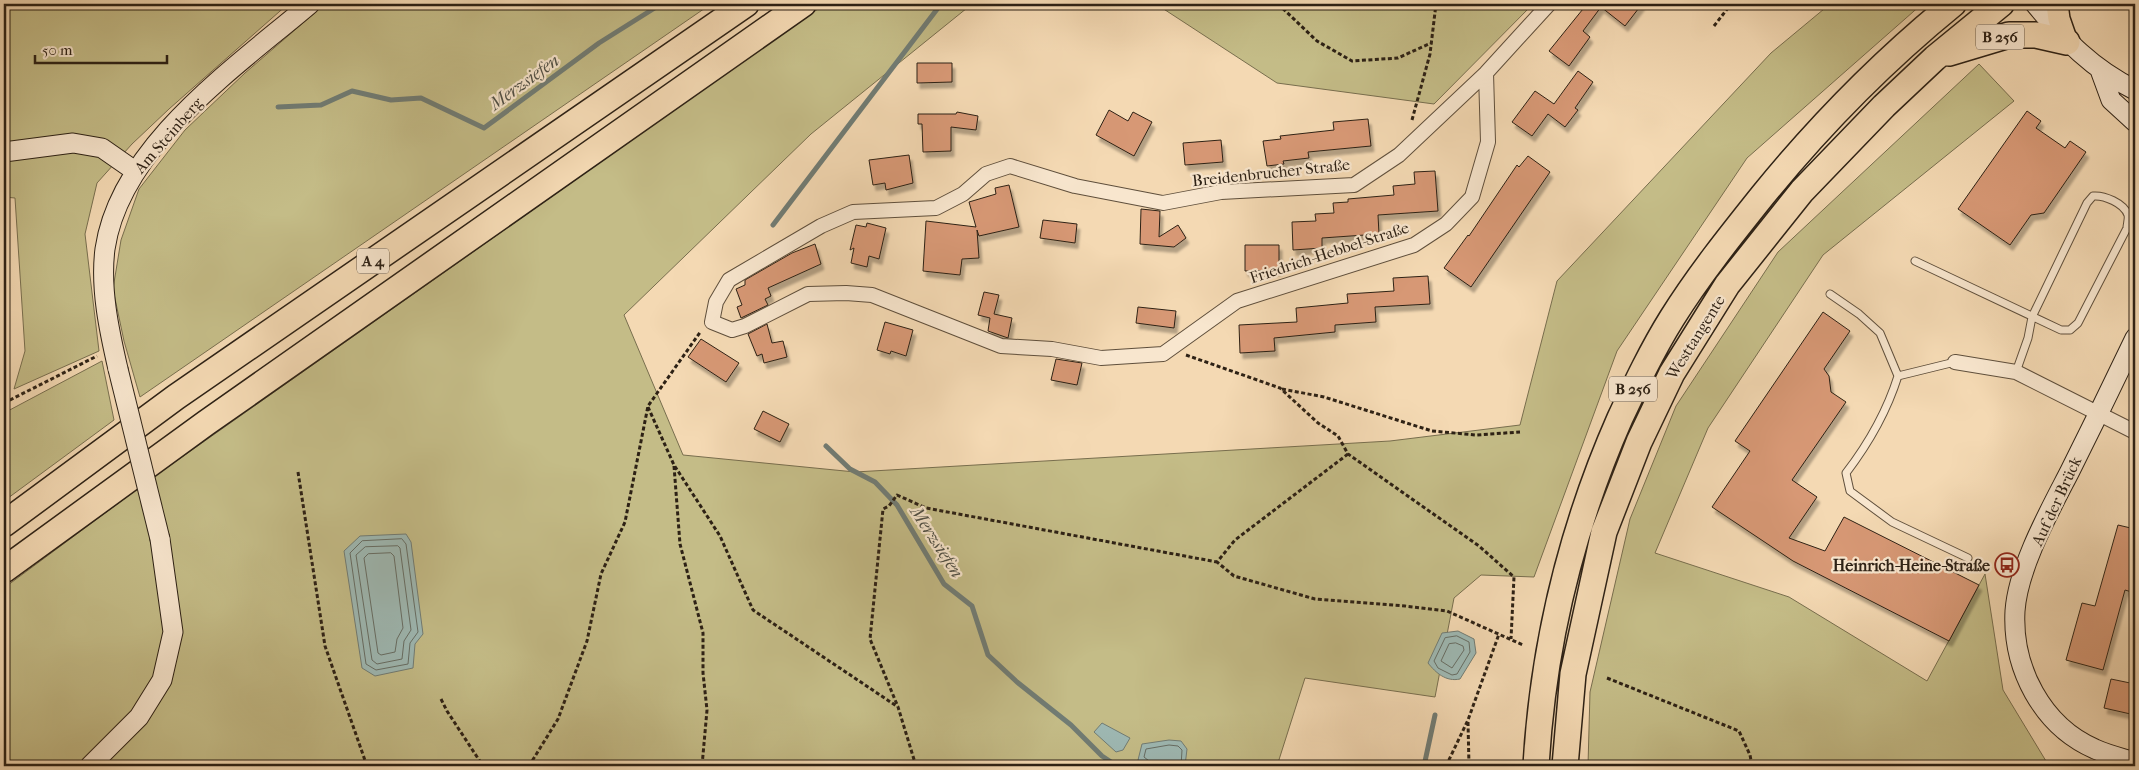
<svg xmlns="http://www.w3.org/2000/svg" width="2139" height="770" font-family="'IM FELL French Canon',serif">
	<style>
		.green { fill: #c4bc87; stroke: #786e4e }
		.water { fill: #9eb9b4; stroke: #717c74 }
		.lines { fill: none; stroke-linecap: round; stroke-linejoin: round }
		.shore { stroke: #666d64; stroke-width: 1 }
		.stream { stroke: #717c74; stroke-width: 5 }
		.building { fill: #d79875; stroke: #2d2115; filter: url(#shadow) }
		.lane-casing { stroke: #5f4f3c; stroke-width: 9 }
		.street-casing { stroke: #5f4f3c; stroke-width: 16 }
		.secondary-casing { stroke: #2d2115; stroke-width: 21 }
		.primary-casing { stroke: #2d2115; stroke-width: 24 }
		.highway-casing { stroke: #2d2115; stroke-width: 28 }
		.path { stroke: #2d2115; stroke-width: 3; stroke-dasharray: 4 2.5; stroke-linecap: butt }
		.lane { stroke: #f8e6ce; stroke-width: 7 }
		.street { stroke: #f8e6ce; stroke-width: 14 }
		.secondary { stroke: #f8e6ce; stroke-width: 19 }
		.primary { stroke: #f4d9b3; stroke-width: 21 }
		.highway { stroke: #f4d9b3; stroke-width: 25 }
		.secondary-bridge-casing { stroke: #2d2115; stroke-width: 21; stroke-linecap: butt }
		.secondary-bridge { stroke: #f8e6ce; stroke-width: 19 }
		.labels { text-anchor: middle; stroke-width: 4.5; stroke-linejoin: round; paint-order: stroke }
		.shield { fill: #f8e6ce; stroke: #6a5c4c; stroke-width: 1 }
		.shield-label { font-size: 15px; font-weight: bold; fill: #2d2115 }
		.street-label { font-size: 16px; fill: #2d2115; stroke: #f8e6ce }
		.poi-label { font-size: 16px; font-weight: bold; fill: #2d2115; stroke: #f8e6ce; text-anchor: end }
		.water-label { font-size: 18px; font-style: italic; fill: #4f4f45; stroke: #f8e6ce }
	</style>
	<defs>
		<filter id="shadow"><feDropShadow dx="3" dy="5.5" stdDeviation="1" flood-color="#0004"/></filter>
	</defs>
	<rect width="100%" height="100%" fill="#f4d9b3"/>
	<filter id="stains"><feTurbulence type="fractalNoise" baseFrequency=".004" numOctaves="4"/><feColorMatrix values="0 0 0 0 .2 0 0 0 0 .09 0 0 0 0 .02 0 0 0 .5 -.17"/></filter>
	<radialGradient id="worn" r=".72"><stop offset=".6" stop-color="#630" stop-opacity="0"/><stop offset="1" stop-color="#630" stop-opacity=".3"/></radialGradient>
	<path class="green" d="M4,4H288L169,109L132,144L97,183L85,234L99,351L14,389L25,351L15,198L4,197Z
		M325,4H711L140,397L124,341L113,289L121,240L139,189L185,130L245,73Z
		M825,4H972L811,134L624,315L683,455L855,472L1390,441L1520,425L1557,281L1771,53L1830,4H1922L1747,158L1617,351L1534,577L1481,575L1454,598L1435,697L1305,678L1277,766H4V588L155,476Z
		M1156,4H1533L1434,104L1277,83Z
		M1979,64L2014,101L1823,255L1708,428L1655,553L1789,597L1927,681L1985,574L2003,690L2049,766H1588L1590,692L1630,519L1676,406L1778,252Z
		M102,361L114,420L4,501V413Z"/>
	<path class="water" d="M406,534L411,542L423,634L415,644L413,668L375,676L362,668L344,551L360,536Z
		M1458,631L1474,639L1476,653L1460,679C1446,682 1436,673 1428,663L1442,633Z
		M1102,723L1130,738L1123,750L1116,752L1094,732Z
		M1169,740L1181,741L1187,749L1185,766C1168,766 1152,768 1138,760L1142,744Z"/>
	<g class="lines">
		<path class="shore" d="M402,539L406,544L418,632L410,643L408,664L376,670L366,664L350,553L362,541Z
			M398,546L400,548L411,630L404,641L402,659L377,664L372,660L356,555L365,547Z
			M391,553L394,556L403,628L397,639L395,652L381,655L378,653L364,558L368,554Z
			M1457,636L1469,642L1470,652L1457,674L1452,675L1438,668L1434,661L1445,638Z
			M1456,643L1463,646L1464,650L1452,668L1441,661L1449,644Z
			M1150,766L1149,761L1144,757L1146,749L1169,745L1178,746L1182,750L1181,766"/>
		<path class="stream" d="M278,107L321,105L352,91L391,100L421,98L484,128L599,43L661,4
			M773,225L941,4
			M826,446L850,469L875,482L897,505L944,584L972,606L988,655L1017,682L1071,725L1102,756L1117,766
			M1424,766L1435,715"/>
	</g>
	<path class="building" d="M1587,4H1642L1625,26L1601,7L1583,31L1590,37L1569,66L1549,51Z
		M917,63H952V82L917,83Z
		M1578,71L1593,82L1575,108L1578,110L1565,127L1548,114L1532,136L1512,122L1535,91L1554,104Z
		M1109,110L1128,121L1133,112L1152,122L1134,156L1096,135Z
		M2027,111L2041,121L2036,128L2065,148L2070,141L2086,152L2044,213L2031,215L2010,245L1958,209Z
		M957,112L978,116L976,130L951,127V151L923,152L922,124H918V114H956Z
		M1368,119L1371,146L1308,152L1309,158L1283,161L1284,164L1267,166L1263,141L1281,139L1280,136L1334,130L1333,122Z
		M1221,140L1223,162L1185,165L1183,143Z
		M909,155L913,183L886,190L885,183L873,185L869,160Z
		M1528,156L1550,172L1471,287L1444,268L1468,235L1469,236L1517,165L1519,167Z
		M1435,171L1438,211L1378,215L1379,234L1322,238V248L1293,250L1292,222L1316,221L1315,214L1334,213L1333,203L1348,202V199L1394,195L1393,186L1415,184L1414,172Z
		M1009,185L1019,227L979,236L977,230L979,258L962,259L960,275L923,271L926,221L976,227L969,202L996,194L995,188Z
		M1141,209L1160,211L1159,237L1178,225L1186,238L1174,247L1140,244Z
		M1043,220L1077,224L1075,243L1040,238Z
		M867,223L886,228L879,259L869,256L867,267L851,263L854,248L850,250L856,225L866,227Z
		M815,244L821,264L768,288L771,296L765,299L768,305L741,318L737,307L742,305L736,289L745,285V280L792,253Z
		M1245,245H1279V270L1245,271Z
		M1428,276L1430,304L1375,307L1376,322L1335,325V332L1274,338L1275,351L1240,353L1239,325L1297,322L1296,308L1348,303L1347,294L1394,291L1393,278Z
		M984,292L999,295L994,314L1012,318L1008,338L988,331L990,318L978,315Z
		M1138,307L1176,311L1174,328L1136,323Z
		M1823,312L1850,331L1824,369L1829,376L1831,392L1846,402L1792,480L1817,497L1789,538L1825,551L1844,517L1979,585L1949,641L1793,561L1712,507L1750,451L1735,441Z
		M885,322L913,330L906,356L891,351L890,354L877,350Z
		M767,324L772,343L783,341L787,357L764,363L762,354L757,356L748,334Z
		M701,339L739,363L726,382L688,357Z
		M1056,359L1082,363L1077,385L1051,380Z
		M763,411L789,424L780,442L754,429Z
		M2118,525L2135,529V593L2125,590L2103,670L2066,660L2082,603L2095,606Z
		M2111,679L2135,684V715L2104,708Z"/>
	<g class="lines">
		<g class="lane-casing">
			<path id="lane" d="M1915,261L2061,330H2070L2078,323L2127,228C2127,224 2129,219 2128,215C2124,203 2104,195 2093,196L2087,203L2032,317L2028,338L2016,372
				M1830,294L1859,314L1880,333L1898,376
				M1955,362L1898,376C1887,411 1869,443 1846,473L1850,491L1892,522L1968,558"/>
		</g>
		<g class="street-casing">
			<path id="street" d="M1486,73L1488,142L1472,197L1446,224L1414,245L1237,301L1163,354L1101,358L1052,349L1001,346L872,295L846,293L808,294L745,326L732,330L712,322L716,302L729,280L821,226L853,212L936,208L963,194L986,174L1010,166L1075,186L1163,203L1221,192L1354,185L1399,155L1486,73L1549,4
				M1955,362L2016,372L2135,432"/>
		</g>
		<g class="secondary-casing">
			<path id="secondary" d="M2035,4C2066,41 2091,68 2135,90
				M2100,70L2111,100L2135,122
				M4,152L73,143L102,148L135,171
				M2135,338C2114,382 2092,427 2070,471C2050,510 2018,567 2015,611C2012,668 2042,726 2095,749C2108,755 2122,758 2135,762
				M118,369C109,330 100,288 105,249C120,146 236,67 310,4
				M90,766L139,717L162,680L173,632L160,539"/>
		</g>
		<g class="primary-casing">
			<path id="primary" d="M2057,4L2059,19L2067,42"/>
		</g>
		<g class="highway-casing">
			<path id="highway" d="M1949,53L2009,35H2036L2067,42
				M4,524L176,397L746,4
				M4,570L206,423L803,4
				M1536,766C1543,645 1571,529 1620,418C1636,384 1652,350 1672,318C1699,275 1731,235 1763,195C1820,125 1883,61 1953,4
				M1565,766L1573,674L1604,532L1639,442L1672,373L1727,285L1802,191L1884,106L1935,58L2001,4"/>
		</g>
		<path class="path" d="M1278,4L1317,41L1352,61L1398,58L1431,43
			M1714,26L1731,4
			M1412,120L1430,54L1436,4
			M1186,355L1280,388L1318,423L1338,436L1348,454L1479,546L1514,577L1511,639
			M1282,389L1324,397L1432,431L1476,435L1520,432
			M4,403L97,356
			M648,407L674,465L720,536L753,610L898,707
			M1348,454L1235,540L1217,562L1234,576L1315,599L1405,606L1447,611L1523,645
			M674,466L680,544L703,633V673L707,710L702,766
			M298,472L325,646L367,766
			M1607,678L1739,731L1750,755L1752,766
			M441,699L447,711L483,766
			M1468,722L1469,766
			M529,766L558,719L587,641L601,574L625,522L648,406L701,331
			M916,766L898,707L870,639L883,509L889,506L897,495L926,508L1217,562
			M1446,766L1468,720L1499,634"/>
		<use href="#lane" class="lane"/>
		<use href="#street" class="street"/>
		<use href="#secondary" class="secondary"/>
		<use href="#primary" class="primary"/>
		<use href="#highway" class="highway"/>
		<g class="secondary-bridge-casing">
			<path id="secondary-bridge" d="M118,369L160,539"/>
		</g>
		<use href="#secondary-bridge" class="secondary-bridge"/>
	</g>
	<defs>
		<g id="bus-ring" transform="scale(1.25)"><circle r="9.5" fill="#f8e6ce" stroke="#8f2418" stroke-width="1.5"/><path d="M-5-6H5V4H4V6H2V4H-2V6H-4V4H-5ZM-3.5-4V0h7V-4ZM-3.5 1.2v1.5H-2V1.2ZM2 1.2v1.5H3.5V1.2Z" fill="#8f2418"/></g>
	</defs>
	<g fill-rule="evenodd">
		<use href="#bus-ring" x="2007" y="565"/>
	</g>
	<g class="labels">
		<g class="shield">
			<rect x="1976" y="24.5" width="48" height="25" rx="4"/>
			<rect x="357" y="248.5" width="32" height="25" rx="4"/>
			<rect x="1609" y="376.5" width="48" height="25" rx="4"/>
		</g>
		<g class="shield-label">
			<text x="2000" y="42">B 256</text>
			<text x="373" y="266">A 4</text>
			<text x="1633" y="394">B 256</text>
		</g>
		<g class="street-label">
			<text transform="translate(168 135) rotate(-49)" y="6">Am Steinberg</text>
			<text transform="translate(1271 172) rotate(-6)" y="6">Breidenbrucher Straße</text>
			<text transform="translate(1329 252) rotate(-18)" y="6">Friedrich-Hebbel-Straße</text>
			<text transform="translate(1695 337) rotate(-58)" y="6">Westtangente</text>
			<text transform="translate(2056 501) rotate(-65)" y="6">Auf der Brück</text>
		</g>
		<g class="poi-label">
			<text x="1990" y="571">Heinrich-Heine-Straße</text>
		</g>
		<g class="water-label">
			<text transform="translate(524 82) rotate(-36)" y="6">Merzsiefen</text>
			<text transform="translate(937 542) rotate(57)" y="6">Merzsiefen</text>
		</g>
	</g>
	<rect width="2139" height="770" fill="none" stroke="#f4d9b3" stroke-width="20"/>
	<rect x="5" y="5" width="2129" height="760" fill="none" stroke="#2d2115" stroke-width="2.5"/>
	<rect x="10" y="10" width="2119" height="750" fill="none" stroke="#2d2115"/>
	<path d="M35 55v8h132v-8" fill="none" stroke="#2d2115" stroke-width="2.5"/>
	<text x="42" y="55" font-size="15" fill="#2d2115" stroke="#f8e6ce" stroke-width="4" paint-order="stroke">50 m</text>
	<rect width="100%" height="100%" filter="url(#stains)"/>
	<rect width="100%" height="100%" fill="url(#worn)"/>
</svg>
